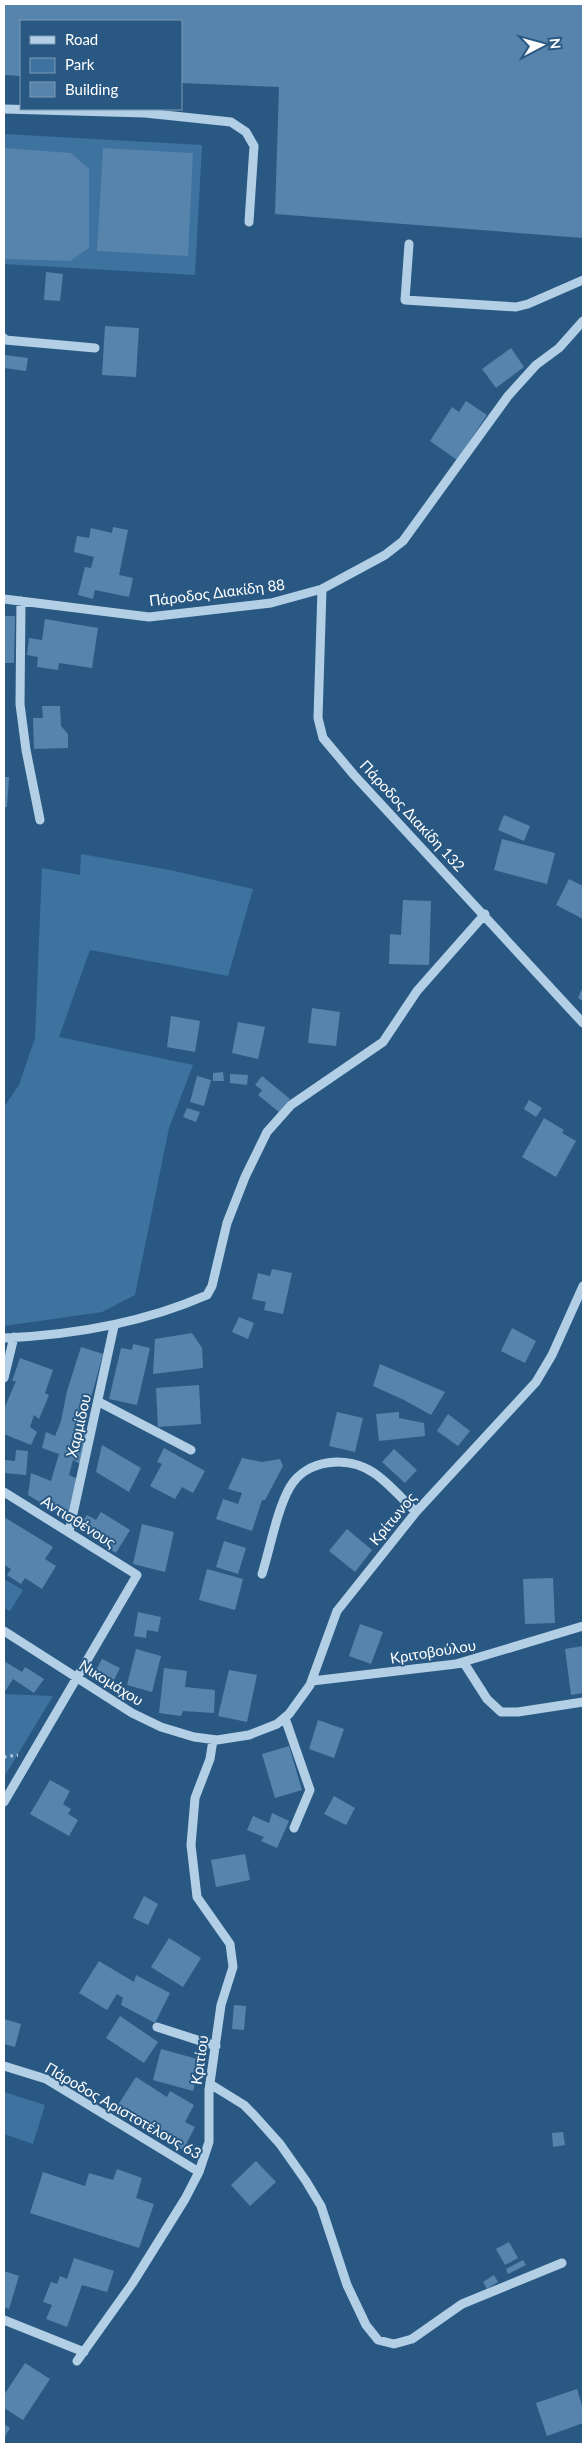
<svg xmlns="http://www.w3.org/2000/svg" width="587" height="2448" font-family="Lato,sans-serif">
	<style>
		.green { fill: #3e729f }
		.building { fill: #5684ac }
		.lines { fill: none; stroke-linecap: round; stroke-linejoin: round }
		.path { stroke: #b3cfe6; stroke-width: 3; stroke-dasharray: 2.5 4; stroke-linecap: butt }
		.minor { stroke: #b3cfe6; stroke-width: 9 }
		.labels { text-anchor: middle; stroke-width: 4; stroke-linejoin: round; paint-order: stroke }
		.street-label { font-size: 15px; fill: #fff; stroke: #295983 }
	</style>
	<rect width="100%" height="100%" fill="#295983"/>
	<path class="green" d="M4,134L202,145L195,275L4,264Z
		M81,854L170,870L253,889L228,976L90,950L59,1037L193,1065L169,1128L135,1295L102,1312L4,1326V1107L19,1085L35,1038L42,868L80,875Z
		M4,1579L23,1590L10,1611L4,1608Z
		M4,1694L53,1696L4,1777Z
		M4,2092L45,2105L33,2144L4,2134Z"/>
	<path class="building" d="M4,4H583V238L275,214L279,87L181,83V21H21V76L4,75Z
		M4,148L71,153L89,169V248L70,261L4,259Z
		M103,148L193,153L188,256L97,251Z
		M46,272L63,274L60,301L44,300Z
		M105,326L139,328L136,377L102,375Z
		M511,348L524,367L496,388L482,369Z
		M5,355L28,358L26,371L4,368Z
		M466,401L487,415L457,460L430,441L452,407L459,412Z
		M113,527L128,530L119,575L133,578L129,597L95,590L93,599L78,595L85,567L91,568L94,557L74,552L77,536L89,538L91,528L112,533Z
		M4,616H15L14,663H4Z
		M45,619L98,628L92,668L59,663L58,670L37,667L38,657L27,655L29,638L42,640Z
		M42,706H60L61,726L68,734V748L34,749L33,718H43Z
		M4,777H9L7,807H4Z
		M504,815L530,826L524,841L498,830Z
		M502,839L555,853L547,884L494,870Z
		M569,879L583,886V919L556,905Z
		M403,900L431,901L429,965L389,964L390,934L401,935Z
		M583,986V1001L578,998Z
		M312,1008L340,1012L336,1046L308,1043Z
		M171,1016L200,1021L195,1052L167,1047Z
		M238,1022L265,1027L258,1059L232,1053Z
		M223,1072L224,1081H213V1073Z
		M230,1074L248,1075L247,1085L230,1083Z
		M197,1076L211,1080L204,1106L190,1102Z
		M262,1076L290,1099L279,1112L258,1095L262,1090L255,1085Z
		M529,1100L542,1108L536,1117L524,1109Z
		M187,1108L200,1112L196,1122L183,1117Z
		M544,1118L564,1130L562,1133L576,1141L556,1177L522,1157Z
		M272,1269L292,1273L283,1314L264,1310L266,1302L252,1299L258,1273L270,1276Z
		M239,1317L254,1323L248,1339L232,1332Z
		M512,1328L536,1341L525,1363L501,1351Z
		M192,1333L202,1348L203,1368L153,1374L155,1339Z
		M133,1344L150,1348L137,1405L109,1399L121,1348L132,1350Z
		M81,1347L103,1354L83,1427L86,1437L80,1464L73,1460L69,1475L78,1479L68,1519L28,1495L31,1473L51,1481L59,1454L42,1448L46,1432L55,1436L61,1421L67,1391Z
		M20,1358L53,1370L45,1393L49,1395L39,1419L34,1415L30,1427L37,1432L31,1445L4,1434V1409L16,1381H12Z
		M380,1364L445,1392L431,1415L404,1400L373,1386Z
		M199,1385L201,1424L158,1427L156,1388Z
		M337,1412L363,1418L355,1452L329,1446Z
		M399,1412V1418L424,1423L425,1436L379,1441L376,1414Z
		M448,1414L470,1431L458,1446L437,1431Z
		M102,1445L141,1468L129,1492L96,1472Z
		M164,1448L205,1471L193,1493L182,1487L175,1499L150,1486L162,1464L157,1462Z
		M394,1449L417,1470L405,1483L382,1462Z
		M16,1450L28,1451L26,1475L4,1473L5,1460L15,1461Z
		M242,1458L262,1462L280,1459L283,1466L265,1500H262L252,1531L216,1519L223,1499L238,1504L242,1493L228,1489Z
		M101,1512L130,1530L116,1553L78,1529L87,1515L96,1520Z
		M4,1517L53,1547L45,1559L56,1566L42,1589L25,1578L21,1584L7,1575L11,1569L4,1565Z
		M142,1524L174,1532L165,1572L133,1564Z
		M347,1529L372,1550L355,1572L329,1551Z
		M224,1541L246,1548L238,1574L216,1567Z
		M207,1569L243,1579L235,1610L199,1600Z
		M553,1578L555,1623L525,1624L523,1579Z
		M138,1612L161,1617L158,1632L147,1630L146,1638L134,1636Z
		M360,1624L383,1632L371,1664L349,1656Z
		M583,1646V1693L571,1695L565,1649Z
		M136,1649L161,1656L152,1692L127,1685Z
		M102,1659L120,1668L114,1680L96,1670Z
		M4,1661L22,1672L25,1667L44,1679L34,1693L13,1679L4,1693Z
		M164,1668L187,1671L185,1687L215,1690L214,1713L183,1711L181,1716L159,1713Z
		M229,1670L257,1675L247,1722L218,1716Z
		M318,1720L344,1729L334,1758L309,1749Z
		M289,1746L302,1790L275,1798L262,1754Z
		M50,1780L70,1791L63,1804L71,1809L68,1814L78,1820L69,1836L30,1814Z
		M334,1796L355,1808L346,1825L324,1814Z
		M272,1813L289,1821L277,1848L261,1841L264,1837L247,1830L253,1816L269,1823Z
		M245,1854L250,1880L216,1887L211,1860Z
		M144,1896L158,1904L148,1925L133,1918Z
		M169,1938L201,1958L183,1987L151,1967Z
		M99,1961L134,1982L136,1975L170,1993L155,2023L121,2005L123,1998L117,1994L107,2010L79,1993Z
		M234,2005L246,2006L244,2030L232,2029Z
		M120,2016L158,2042L144,2063L106,2038Z
		M4,2019L21,2024L15,2047L4,2044Z
		M161,2049L201,2060L193,2091L153,2080Z
		M136,2077L167,2097L170,2091L194,2105L185,2122L195,2127L183,2150L116,2108Z
		M563,2132L565,2145L553,2147L552,2133Z
		M256,2161L276,2182L250,2206L231,2185Z
		M117,2169L142,2178L136,2198L154,2204L139,2248L30,2213L43,2172L85,2186L89,2173L113,2180Z
		M509,2242L518,2258L505,2265L496,2249Z
		M74,2258L114,2271L107,2292L82,2285L67,2327L46,2319L52,2305L43,2302L51,2282L57,2284L60,2276L67,2279Z
		M523,2260L526,2265L508,2274L506,2269Z
		M4,2271L19,2276L9,2309L4,2307Z
		M494,2275L498,2282L487,2289L483,2282Z
		M25,2363L50,2379L23,2420L4,2408V2395Z
		M577,2389L583,2409V2423L547,2436L536,2403Z
		M4,2424L10,2428L4,2438Z"/>
	<g class="lines">
		<path class="path" d="M4,1757L18,1755"/>
		<path class="minor" d="M4,109L145,113L231,122L246,132L254,146L249,222
			M409,244L405,300L516,307L528,304L583,280
			M4,338L5,340L95,348
			M322,589L318,718L323,738L354,775L583,1023
			M4,599L149,617L271,603L322,589L385,555L403,541L508,396L536,365L559,348L583,321
			M21,601L20,704L26,750L40,820
			M4,1338C73,1335 143,1323 207,1295L212,1286L227,1223L245,1177L267,1132L291,1105L383,1042L417,991L485,914
			M4,1378L14,1337
			M99,1402L191,1450
			M4,1492L137,1575L4,1802
			M69,1532L114,1326
			M262,1574C270,1549 277,1509 290,1487C306,1459 348,1455 374,1473C389,1483 402,1499 416,1512
			M4,1631L132,1713L161,1727L194,1737L217,1740L249,1735L277,1724L289,1714L310,1685L337,1611L416,1512L536,1382L552,1355L583,1286
			M464,1663L487,1699L501,1712H518L583,1702
			M312,1681L456,1664L583,1626
			M285,1718L310,1790L294,1828
			M157,2027L216,2046
			M4,2066L46,2079L199,2172
			M210,2084L244,2105L253,2114L280,2144L306,2181L321,2206L347,2285L366,2325L378,2340L394,2344L412,2339L462,2304L562,2263
			M4,2320L84,2352
			M77,2361L132,2284L185,2199L199,2172L209,2142V2090L221,2005L233,1967L230,1944L197,1897L191,1845L195,1798L210,1759L213,1740"/>
	</g>
	<g class="labels">
		<g class="street-label">
			<text transform="translate(217 593) rotate(-7)" y="5">Πάροδος Διακίδη 88</text>
			<text transform="translate(412 816) rotate(47)" y="5">Πάροδος Διακίδη 132</text>
			<text transform="translate(79 1426) rotate(-77)" y="5">Χαρμίδου</text>
			<text transform="translate(393 1519) rotate(-50)" y="5">Κρίτωνος</text>
			<text transform="translate(78 1522) rotate(32)" y="5">Αντισθένους</text>
			<text transform="translate(433 1652) rotate(-9)" y="5">Κριτοβούλου</text>
			<text transform="translate(111 1683) rotate(32)" y="5">Νικομάχου</text>
			<text transform="translate(200 2060) rotate(-82)" y="5">Κριτίου</text>
			<text transform="translate(123 2111) rotate(30)" y="5">Πάροδος Αριστοτέλους 63</text>
		</g>
	</g>
	<rect width="587" height="2448" fill="none" stroke="#ffffff" stroke-width="10"/>
	<rect x="20" y="20" width="162" height="90" fill="#295983" stroke="#7f9bb5"/>
	<rect x="30" y="36" width="25" height="8" fill="#b3cfe6" stroke="#7f9bb5"/>
	<text x="65" y="45" font-size="15" fill="#ffffff">Road</text>
	<rect x="30" y="58" width="25" height="15" fill="#3e729f" stroke="#7f9bb5"/>
	<text x="65" y="70" font-size="15" fill="#ffffff">Park</text>
	<rect x="30" y="82" width="25" height="15" fill="#5684ac" stroke="#7f9bb5"/>
	<text x="65" y="95" font-size="15" fill="#ffffff">Building</text>
	<g transform="translate(542 45) rotate(84)" stroke="#295983" stroke-width="4" paint-order="stroke">
	<path d="M0-4L9 19L0 12L-9 19Z" fill="#ffffff"/>
	<text y="-8" font-size="14" font-weight="bold" text-anchor="middle" fill="#ffffff">N</text>
	</g>
</svg>
